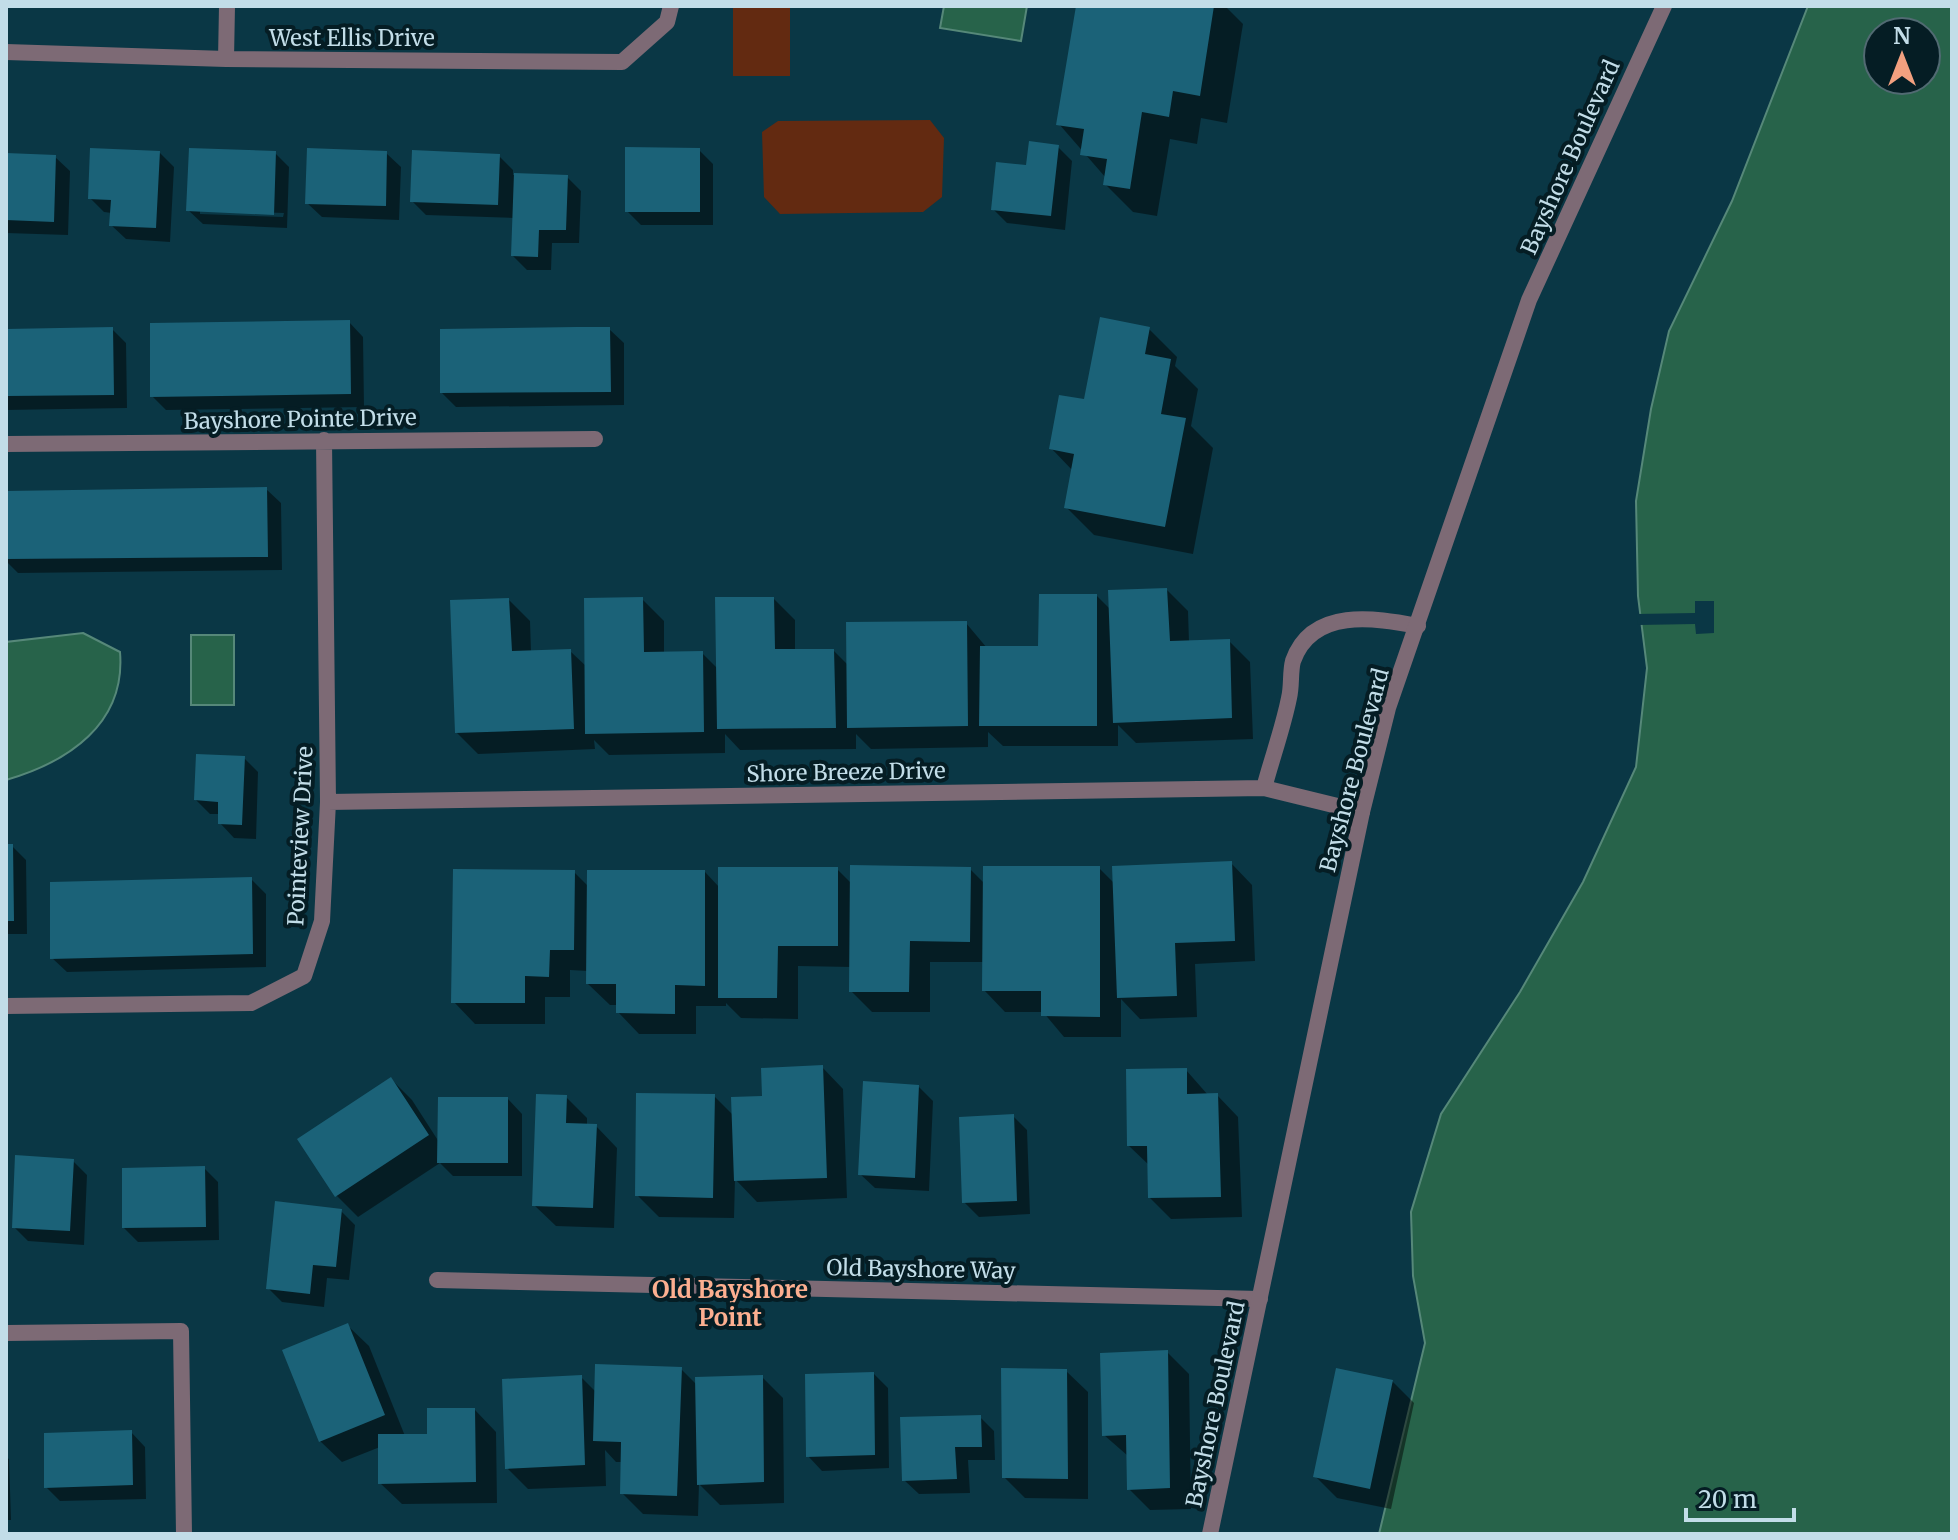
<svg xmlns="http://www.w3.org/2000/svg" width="1958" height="1540" font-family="Merriweather,serif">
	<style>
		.green { fill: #632a11 }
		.water { fill: #27634a; stroke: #568879; stroke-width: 2; fill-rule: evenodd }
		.pier { fill: #0a3745 }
		.shadow { fill: #0007; fill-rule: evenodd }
		.building { fill: #1b6278 }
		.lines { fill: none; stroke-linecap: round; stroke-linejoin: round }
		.minor { stroke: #7d6a75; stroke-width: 16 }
		.tertiary { stroke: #7d6a75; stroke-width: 16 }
		.labels { text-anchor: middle; stroke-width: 8; stroke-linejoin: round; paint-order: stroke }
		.street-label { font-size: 22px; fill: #c2dde8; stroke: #051d24 }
		.neighbourhood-label { font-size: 24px; font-weight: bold; fill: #fcaf90; stroke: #051d24 }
	</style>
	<rect width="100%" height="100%" fill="#0a3745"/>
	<path class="green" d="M733,6H790V76H733Z
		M930,120L944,138L942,197L923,212L780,214L764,197L762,132L778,121Z"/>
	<path class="water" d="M944,6H1027L1021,41L940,28Z
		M1808,6H1952V1534H1379L1425,1343L1413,1276L1411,1212L1441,1114L1520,992L1583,882L1636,767L1647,668L1638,596L1636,501L1651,409L1669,331L1732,201ZM1878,32H1926V80H1878Z
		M83,633L120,652C126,724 68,762 6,780V642Z
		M191,635H234V705H191Z"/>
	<path class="pier" d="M1695,601H1714V633L1696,634L1695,624L1638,625L1636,614L1695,613Z"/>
	<path class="shadow" d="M1078,6H1225L1243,24L1227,123L1201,118L1197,144L1170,139L1157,216L1133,212L1105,184L1106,178L1059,124Z
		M1058,147L1072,161L1065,230L1007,223L993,209L1028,167Z
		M699,150L713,164V225H641L627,211Z
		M160,153L174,167L170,242L126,239L111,225L112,213L104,212L90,198Z
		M275,153L289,167L287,228L203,224L188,210ZM200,210L284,213L283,217L200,214Z
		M386,153L401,167L399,220L322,217L307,203Z
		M6,155L55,157L70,171L68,235L6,233Z
		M499,156L513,170V175L567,177L581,191L579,243H552L551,270H527L513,256L514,218L426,215L412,201Z
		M349,322L363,337L364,407L166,410L152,396Z
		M112,329L126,343L127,408L6,410V331Z
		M609,329L624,343V405L456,407L442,393Z
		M1149,329L1177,357L1175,366L1198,389L1191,426L1213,448L1193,554L1094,535L1066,507L1073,471L1051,448Z
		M266,489L281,503L282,570L18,573L6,561V493Z
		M1167,590L1188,611L1189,642L1229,641L1250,662L1253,739L1136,743L1118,725V746H1003L988,732V747L871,749L856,734V749L740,750L725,734V753L609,755L594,740L595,749L478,754L457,733L509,600L530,621L531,652L570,651L587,667L642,599L664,621V653H702L718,669L774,599L795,620V651H834L849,666L966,623L987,648H1040L1097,596L1111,610Z
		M244,758L258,772L256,839L234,838L220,823V814H210L196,800Z
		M6,846H12L26,860L27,934H6Z
		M1231,863L1252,885L1255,961L1195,964L1197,1017L1140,1019L1121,999V1037H1064L1043,1012H1005L984,990V962H930V1012H872L851,991V967L798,966V1019L741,1018L726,1003V1006H696V1034H639L618,1012V1005H610L588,984V971L570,970V997H545V1024H475L454,1002L574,872L589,887L705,872L720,888L837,869L852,884L970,869L985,884L1099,868L1114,883Z
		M252,880L266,894V967L67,972L52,958Z
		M822,1067L843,1089L847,1198L757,1202L735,1179L734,1218L659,1217L637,1195L714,1096L734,1116Z
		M1186,1070L1208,1095H1217L1238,1117L1242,1217L1171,1219L1150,1198V1166L1129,1146Z
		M391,1079L412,1100L439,1142L508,1099L522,1114V1176H453L440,1163L358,1217L337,1196L300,1140Z
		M919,1087L933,1101L929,1191L875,1188L860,1174Z
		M566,1097L587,1118V1126H596L617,1148L614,1228L556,1226L534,1205Z
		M1013,1116L1027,1130L1030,1214L979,1217L964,1202Z
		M73,1161L87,1175L84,1245L28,1241L14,1227Z
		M204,1168L218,1182L219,1240L138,1242L124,1228Z
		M6,1184L8,1231H6Z
		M341,1211L355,1225L349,1280L327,1278L324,1307L282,1302L268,1288Z
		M347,1325L369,1346L405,1436H429L475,1410L496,1432L497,1503L402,1504L380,1483V1447L342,1462L320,1441Z
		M1167,1352L1189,1374L1191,1509L1150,1510L1129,1489L1128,1456L1104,1435Z
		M681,1369L697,1385L762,1377L783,1398L784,1503L720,1505L699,1484L698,1516L643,1514L622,1493L623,1462H616L605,1450L606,1486L528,1489L507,1468L581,1377L596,1392Z
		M1066,1371L1088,1392V1499L1025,1498L1004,1477Z
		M874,1374L888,1388L889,1468L822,1471L808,1456Z
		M1392,1381L1414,1403L1391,1509L1337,1498L1315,1476Z
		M980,1417L994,1431L995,1460H968L970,1493L919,1494L904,1480Z
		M131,1432L145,1447L146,1499L60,1501L46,1487Z
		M6,1457L9,1459L11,1520H6Z"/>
	<path class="building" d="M1076,6H1214L1200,96L1173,91L1169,117L1142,112L1130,189L1103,185L1107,159L1080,155L1084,129L1056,125Z
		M1029,141L1059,145L1051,216L991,210L996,162L1026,165Z
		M625,147L700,148V212H625Z
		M90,148L160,151L156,228L109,226L111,200L88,199Z
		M189,148L276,151L274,215L186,211Z
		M307,148L387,151L386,206L305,204Z
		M412,150L500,154L498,205L410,202Z
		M6,153L56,155L54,222L6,220Z
		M514,173L568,175L566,230H539L538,257L511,256Z
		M1100,317L1150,327L1145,354L1171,359L1161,414L1186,418L1165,527L1064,508L1074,454L1049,449L1059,395L1084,399Z
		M350,320L351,394L150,397V323Z
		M113,327L114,395L6,396V329Z
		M576,327H610L611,392L440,393V329Z
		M267,487L268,557L6,559V491Z
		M1167,588L1170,641L1230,639L1232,718L1113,723L1108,590Z
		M1039,594H1097V726H979L980,646H1038Z
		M643,597L644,652L703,651L704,732L585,734L584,598Z
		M715,597H774L775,649H834L836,728L717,729Z
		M509,598L512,651L571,649L574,729L455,733L450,600Z
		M967,621L968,726L847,728L846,622Z
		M196,754L245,756L242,825L218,824V802L194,800Z
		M6,844H13L14,921H6Z
		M1232,861L1235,941L1175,943L1177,996L1117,998L1112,866Z
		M850,865L971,867L970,942L910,941L909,992H849Z
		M983,866H1100V1017L1041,1016V991H982Z
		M718,867H838V946H778L777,998H718Z
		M453,869L575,870L574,950H550L549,977L525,976V1003H451Z
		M587,870H705V986L675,985V1014L616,1013V984H586Z
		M252,877L253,954L50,959V882Z
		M823,1065L827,1178L734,1181L731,1097L762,1096L761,1068Z
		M1187,1068V1094L1218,1093L1221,1197L1148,1198L1147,1146H1127L1126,1069Z
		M391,1077L429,1135L335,1197L297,1139Z
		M863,1081L919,1085L915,1178L858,1175Z
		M636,1093L715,1094L713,1198L635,1196Z
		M536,1094L567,1095L566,1123L597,1124L593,1208L532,1206Z
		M438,1097H508V1163H437Z
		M1014,1114L1017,1201L962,1203L959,1117Z
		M15,1155L74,1159L70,1231L12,1228Z
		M205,1166L206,1227L122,1228V1168Z
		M275,1201L342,1209L336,1267L313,1265L310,1294L266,1289Z
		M348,1323L385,1415L319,1442L282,1350Z
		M1168,1350L1170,1488L1127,1490L1126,1435L1102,1436L1100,1353Z
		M595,1364L682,1367L677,1496L620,1494L621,1442L593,1441Z
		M1001,1368L1067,1369L1068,1479L1002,1478Z
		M1336,1368L1393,1380L1370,1489L1313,1477Z
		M874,1372L875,1455L806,1457L805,1374Z
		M582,1375L585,1465L505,1469L502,1379Z
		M763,1375L764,1482L697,1485L695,1377Z
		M427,1408H475L476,1482L378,1484V1434H427Z
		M981,1415L982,1447H955L957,1479L902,1481L900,1417Z
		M132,1430L133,1485L44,1488V1433Z"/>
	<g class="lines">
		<path class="minor" d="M6,52L226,59L622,62L667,22L671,6
			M226,59L227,6
			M6,444L595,439
			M1264,788C1272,758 1283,728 1289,698C1292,686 1290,672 1293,661C1312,607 1375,618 1418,626
			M328,802L1264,788L1362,812
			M6,1006L251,1003L304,976L322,921L328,802L324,440
			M437,1280L1260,1299
			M6,1333L181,1331L184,1534"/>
		<path class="tertiary" d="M1210,1534L1362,812L1388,708L1529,300L1664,6"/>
	</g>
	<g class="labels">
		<g class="street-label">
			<text x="352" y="46">West Ellis Drive</text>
			<text transform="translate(1570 157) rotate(-66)" y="8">Bayshore Boulevard</text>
			<text transform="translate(300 419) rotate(-1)" y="8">Bayshore Pointe Drive</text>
			<text transform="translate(1354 770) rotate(-75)" y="8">Bayshore Boulevard</text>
			<text transform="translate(846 772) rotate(-1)" y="8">Shore Breeze Drive</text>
			<text transform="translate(300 836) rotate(-87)" y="8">Pointeview Drive</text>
			<text transform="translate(921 1269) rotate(1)" y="8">Old Bayshore Way</text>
			<text transform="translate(1215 1404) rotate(-78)" y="8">Bayshore Boulevard</text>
		</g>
		<g class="neighbourhood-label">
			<text x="730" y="1298">Old Bayshore<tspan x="730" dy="28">Point</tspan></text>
		</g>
	</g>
	<rect width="1958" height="1540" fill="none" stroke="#c2dde8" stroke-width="16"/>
	<g transform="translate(1902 56)"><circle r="38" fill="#051d24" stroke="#516a72" stroke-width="2"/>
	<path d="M0-6L14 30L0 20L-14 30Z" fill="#f2a07f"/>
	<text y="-12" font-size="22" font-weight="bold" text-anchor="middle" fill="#c2dde8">N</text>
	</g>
	<path d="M1686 1508v12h108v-12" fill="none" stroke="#c2dde8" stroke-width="4"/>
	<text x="1698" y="1508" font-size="24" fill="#c2dde8" stroke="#051d24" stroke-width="6" paint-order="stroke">20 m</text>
</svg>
